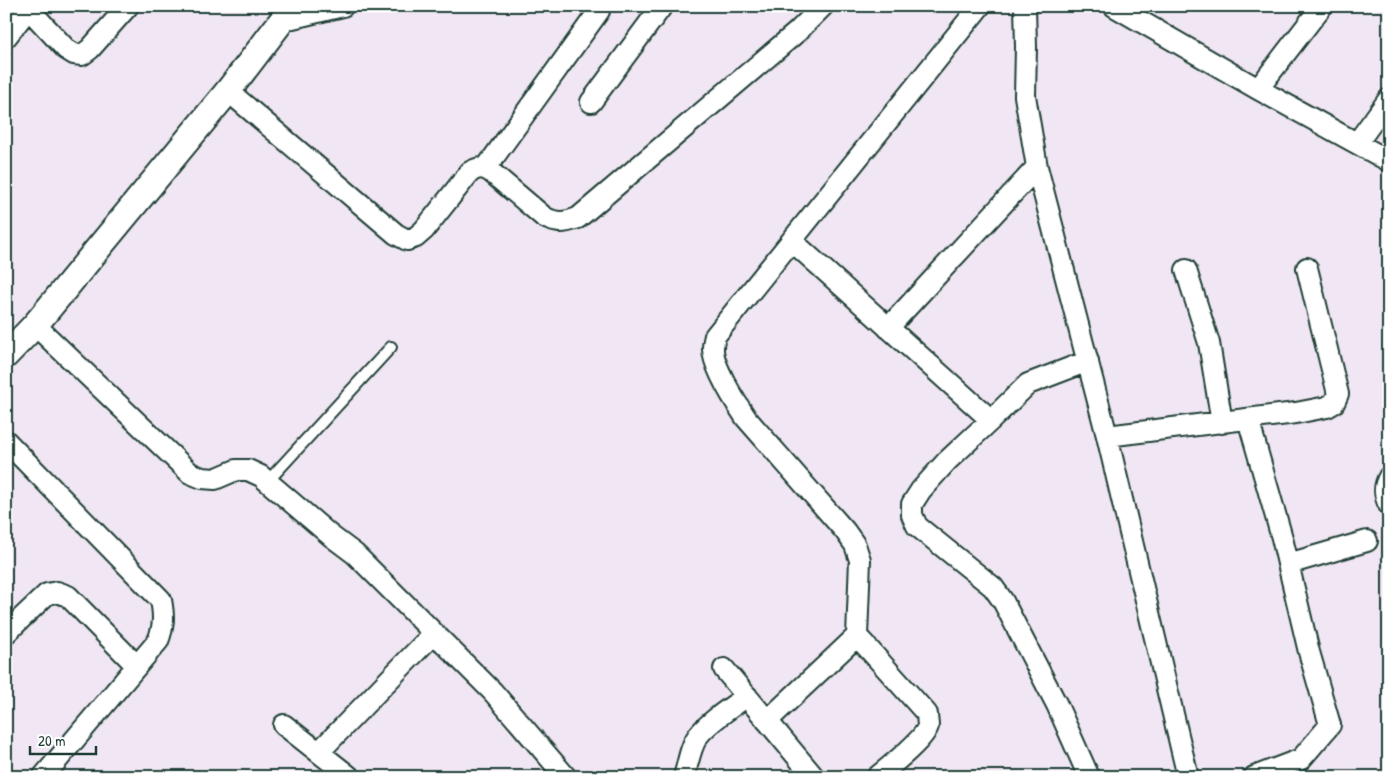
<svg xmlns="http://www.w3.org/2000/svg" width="1395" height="783" font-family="'Patrick Hand',sans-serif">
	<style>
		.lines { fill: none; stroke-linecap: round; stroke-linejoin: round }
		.service-casing { stroke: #1f3d34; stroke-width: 14 }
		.minor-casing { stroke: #1f3d34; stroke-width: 24 }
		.tertiary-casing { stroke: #1f3d34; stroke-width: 29 }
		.service { stroke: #fff; stroke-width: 10 }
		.minor { stroke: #fff; stroke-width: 20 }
		.tertiary { stroke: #fff; stroke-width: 25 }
	</style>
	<rect width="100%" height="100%" fill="#f1e7f4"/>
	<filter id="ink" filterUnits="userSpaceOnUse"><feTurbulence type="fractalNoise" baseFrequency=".02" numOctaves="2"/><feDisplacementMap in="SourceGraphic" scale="10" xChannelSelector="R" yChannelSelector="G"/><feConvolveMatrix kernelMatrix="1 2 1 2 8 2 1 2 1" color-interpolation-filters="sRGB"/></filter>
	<g filter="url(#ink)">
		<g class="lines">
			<g class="service-casing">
				<path id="service" d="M268,481L391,347"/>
			</g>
			<g class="minor-casing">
				<path id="minor" d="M26,6L66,49L74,54L82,55L90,49L128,6
					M1025,6L1026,47L1025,96L1037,167L1107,436L1188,777
					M1114,6L1258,89L1389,161
					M280,21L343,6
					M6,37L28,9
					M1258,89L1322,6
					M228,91L396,234L407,240L416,237L424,230L470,172C479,167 483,167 491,172L544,217C557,224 564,223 578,218L797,32L823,6
					M591,102L662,6
					M1357,143L1389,99
					M486,168L599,11
					M792,241L991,420
					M1186,270L1209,343L1222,423
					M35,325L190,473L202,478L215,479L236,470H248L261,476L331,536L355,554L493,692L566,777
					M888,328L1037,167
					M1088,361L1028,384L991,420L947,461L921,490L912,504V515L917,526L993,587L1003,601L1057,705L1089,777
					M1248,419L1282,538L1309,652L1330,725L1301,759L1254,777
					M1107,436L1296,413L1327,407L1334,403L1338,394L1307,268
					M6,441L161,600C164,616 164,626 158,641L43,777
					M1389,477C1383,487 1384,495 1389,505
					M1288,564L1367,541
					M6,633L47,594L57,592L68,596L137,666
					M724,669L814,777
					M767,721L857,636
					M284,725L350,777
					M319,752L434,633
					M684,777C688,764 690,747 698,736C707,723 733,706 747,696
					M877,777C889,767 924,740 928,726C928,723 927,718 927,714L857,636L860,560L855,545L845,531L746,418C736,403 712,365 713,348C713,344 714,340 715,336L980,6"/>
			</g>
			<g class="tertiary-casing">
				<path id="tertiary" d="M6,355L35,325L228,91L293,6"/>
			</g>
			<use href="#service" class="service"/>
			<use href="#minor" class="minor"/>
			<use href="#tertiary" class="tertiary"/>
		</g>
	</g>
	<rect width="1395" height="783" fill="none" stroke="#fff" stroke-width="25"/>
	<rect x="12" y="12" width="1370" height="758" fill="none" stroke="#1f3d34" stroke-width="2" filter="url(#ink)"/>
	<path d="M30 746v8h66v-8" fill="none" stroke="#1f3d34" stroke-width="2.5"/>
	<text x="38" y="746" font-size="15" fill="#1f3d34" stroke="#ffffff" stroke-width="4" paint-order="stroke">20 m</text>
</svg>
